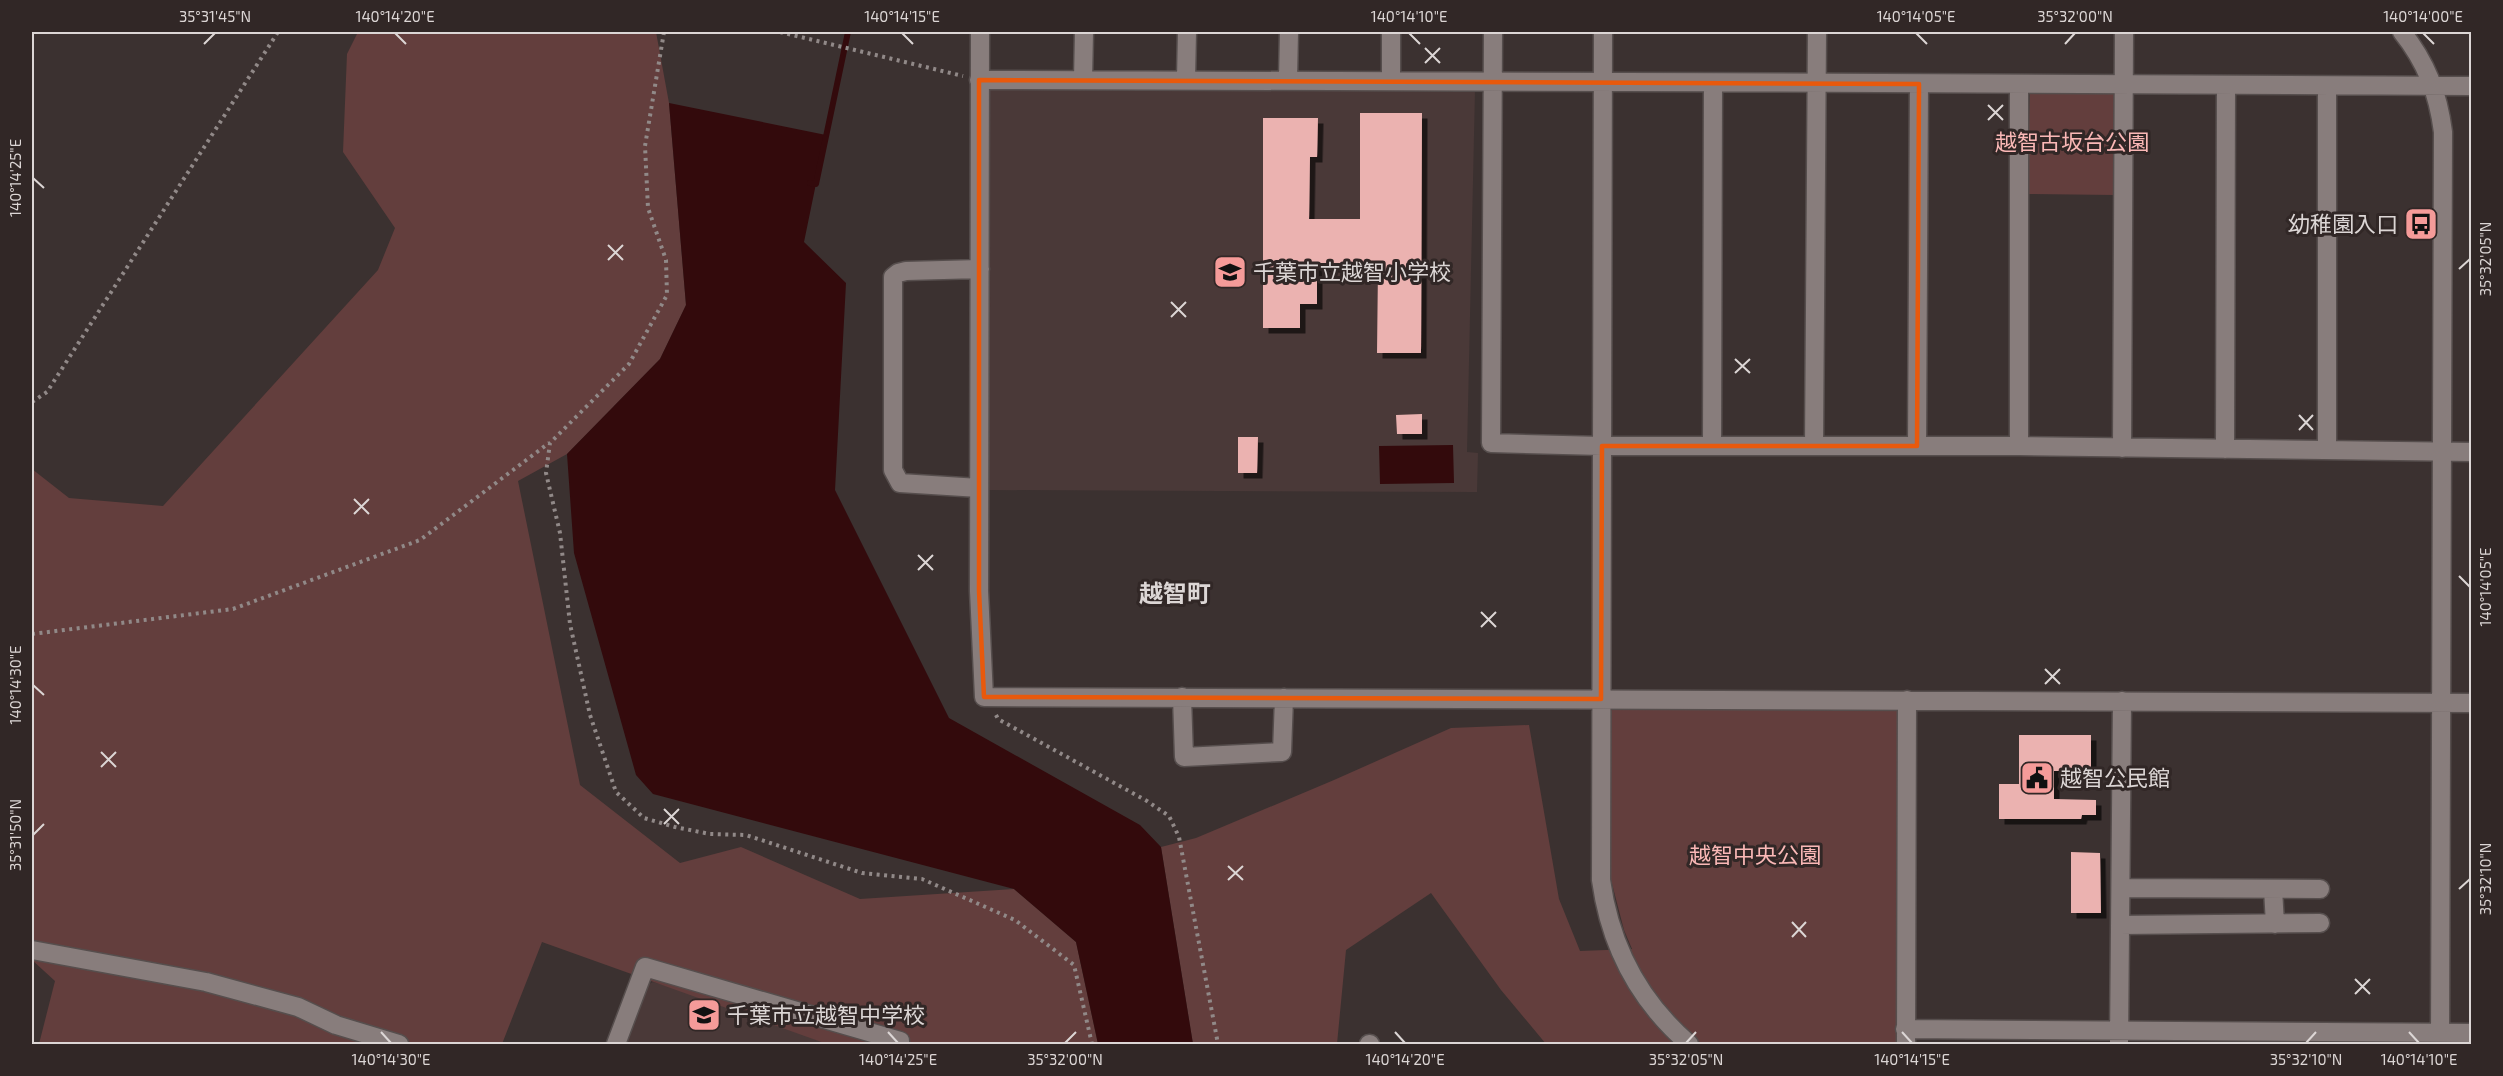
<svg xmlns="http://www.w3.org/2000/svg" width="2503" height="1076" font-family="'Exo 2','Noto Sans JP',sans-serif">
	<style>
		.built { fill: #4a3938 }
		.green { fill: #633e3d }
		.water { fill: #330a0c }
		.lines { fill: none; stroke-linecap: round; stroke-linejoin: round }
		.stream { stroke: #330a0c; stroke-width: 6 }
		.building { fill: #ebb2b0; filter: url(#shadow) }
		.minor-casing { stroke: #564e4d; stroke-width: 21 }
		.path { stroke: #918988; stroke-width: 4; stroke-dasharray: 3 4.5; stroke-linecap: butt }
		.minor { stroke: #887d7c; stroke-width: 18 }
		.marked { fill: none; stroke: #e8590c; stroke-width: 4.5; stroke-linejoin: round }
		.ticks { fill: none; stroke: #dcd6d5; stroke-width: 2 }
		.labels { text-anchor: middle; stroke-width: 6; stroke-linejoin: round; paint-order: stroke }
		.park-label { font-size: 22px; fill: #fab8b6; stroke: #312726 }
		.poi-label { font-size: 22px; fill: #dcd6d5; stroke: #312726; text-anchor: start }
		.neighbourhood-label { font-size: 24px; font-weight: bold; fill: #dcd6d5; stroke: #312726 }
		.neatline { fill: none; stroke: #dcd6d5; stroke-width: 2 }
		.ticks-label { font-size: 15px; text-anchor: middle; fill: #dcd6d5 }
	</style>
	<defs>
		<filter id="shadow"><feDropShadow dx="5.5" dy="5.5" stdDeviation="0" flood-color="#0009"/></filter>
	</defs>
	<rect width="100%" height="100%" fill="#3b3130"/>
	<path class="built" d="M995,85L1475,90L1467,452L1478,453L1477,492L987,490L988,92Z
		M653,982L876,1044H626L645,986Z"/>
	<path class="green" d="M358,32H656L669,103L686,305L660,359L567,454L518,481L580,785L680,863L741,847L860,899L1014,889L1076,942L1098,1044H827L542,942L502,1044H39L55,981L32,960V469L69,498L163,506L378,270L395,228L343,152L347,54Z
		M2030,89H2115L2114,195L2027,194Z
		M1610,705L1903,710L1898,1044H1546L1501,990L1431,893L1346,950L1337,1044H1193L1161,847L1196,838L1334,780L1451,728L1529,725L1559,899L1580,951L1632,949L1624,930L1610,876Z"/>
	<path class="water" d="M669,103L826,135L804,242L846,283L835,490L949,718L1140,825L1161,847L1193,1044H1098L1076,942L1014,889L653,794L636,775L574,553L567,454L660,359L686,305Z
		M1453,445L1454,483L1380,484L1379,446Z"/>
	<g class="lines">
		<path class="stream" d="M810,183L816,184L848,32"/>
	</g>
	<path class="building" d="M1360,113H1422L1421,353H1377L1378,267H1317V304H1300V328H1263V118H1318L1317,157H1310L1309,219H1360Z
		M1422,414V434H1397L1396,415Z
		M1238,437H1258L1257,473H1238Z
		M2019,735H2091V771H2054V799L2096,800V815H2082L2081,819H1999V784H2019Z
		M2071,852L2100,853L2101,913H2071Z"/>
	<g class="lines">
		<g class="minor-casing">
			<path id="minor" d="M980,32L979,591L984,697L2472,703
				M1493,32L1491,443L1602,446H2019L2472,452
				M1603,32L1601,880C1610,945 1639,1001 1689,1044
				M2402,32C2426,62 2438,93 2443,132L2440,1044
				M1186,79L1187,32
				M1288,79L1289,32
				M979,80C1477,79 1974,85 2472,86
				M1083,80L1084,32
				M1391,80V32
				M1712,446L1713,83
				M1814,446L1817,32
				M1917,446L1919,84
				M2019,446V84
				M2122,448L2124,32
				M2225,449L2226,85
				M2327,450V86
				M979,488L900,483L893,470V277L898,273L906,271L980,269
				M1182,697L1184,757L1282,752L1284,698
				M2121,888L2320,889
				M2273,889L2275,924
				M2120,925L2320,923
				M32,950L206,982L298,1007L336,1025L399,1044
				M1905,1029L2472,1033
				M616,1044L645,967L900,1041V1044
				M1369,1044H1370
				M1906,1044L1907,700
				M2119,1044L2122,701"/>
		</g>
		<path class="path" d="M664,32L645,146L648,208L666,260L667,295L629,364L550,443L546,473L560,533L570,624L590,715L616,792L644,818L675,827L710,834L746,835L862,873L922,879L1015,920L1074,965L1092,1044
			M780,32L963,76
			M32,402L47,392L278,32
			M32,634L233,609L420,540L549,443
			M996,715L998,719L1147,801L1169,816L1179,837L1218,1044"/>
		<use href="#minor" class="minor"/>
	</g>
	<path class="marked" d="M979,80L1919,84L1917,446H1602L1601,699L984,697L979,591Z"/>
	<path class="ticks" d="M395,33L406,44M902,33L913,44M1409,33L1420,44M1916,33L1927,44M2423,33L2434,44M204,44L215,33M2065,44L2075,33M1425,48L1440,63M1425,63L1440,48M1988,105L2003,120M1988,120L2003,105M33,178L44,188M608,245L623,260M608,260L623,245M2459,269L2470,259M1171,302L1186,317M1171,317L1186,302M1735,359L1750,373M1735,373L1750,359M2299,415L2313,430M2299,430L2313,415M354,499L369,514M354,514L369,499M918,555L933,570M918,570L933,555M2459,576L2470,587M1481,612L1496,627M1481,627L1496,612M2045,669L2060,684M2045,684L2060,669M33,685L44,695M101,752L116,767M101,767L116,752M664,809L679,824M664,824L679,809M33,835L44,824M1228,866L1243,880M1228,880L1243,866M2459,889L2470,879M1792,922L1806,937M1792,937L1806,922M2355,979L2370,994M2355,994L2370,979M381,1032L391,1043M888,1032L898,1043M1395,1032L1405,1043M1902,1032L1912,1043M2409,1032L2419,1043M1065,1043L1076,1032M1686,1043L1696,1032M2306,1043L2316,1032"/>
	<defs>
		<g id="bus-square" transform="scale(1.725)"><rect x="-9" y="-9" width="18" height="18" rx="4" fill="#f59b99" stroke="#312726"/><path d="M-5-6H5V4H4V6H2V4H-2V6H-4V4H-5ZM-3.5-4V0h7V-4ZM-3.5 1.2v1.5H-2V1.2ZM2 1.2v1.5H3.5V1.2Z" fill="#111"/></g>
		<g id="school-square" transform="scale(1.725)"><rect x="-9" y="-9" width="18" height="18" rx="4" fill="#f59b99" stroke="#312726"/><path d="M0-5L7-2L0 1L-7-2ZM-4 1L0 2.5L4 1V4Q0 6-4 4Z" fill="#111"/></g>
		<g id="civic-square" transform="scale(1.725)"><rect x="-9" y="-9" width="18" height="18" rx="4" fill="#f59b99" stroke="#312726"/><path d="M-.6-6.5H3V-4.5H.6V-3L4-1V1h2V6H-6V1h2V-1L-.6-3ZM-1.2 2.5V6h2.4V2.5Z" fill="#111"/></g>
	</defs>
	<g fill-rule="evenodd">
		<use href="#bus-square" x="2421" y="224"/>
		<use href="#school-square" x="1230" y="272"/>
		<use href="#civic-square" x="2037" y="778"/>
		<use href="#school-square" x="704" y="1015"/>
	</g>
	<g class="labels">
		<g class="park-label">
			<text x="2072" y="150">越智古坂台公園</text>
			<text x="1755" y="863">越智中央公園</text>
		</g>
		<g class="poi-label">
			<text x="2398" y="232" text-anchor="end">幼稚園入口</text>
			<text x="1253" y="280">千葉市立越智小学校</text>
			<text x="2060" y="786">越智公民館</text>
			<text x="727" y="1023">千葉市立越智中学校</text>
		</g>
		<g class="neighbourhood-label">
			<text x="1175" y="602">越智町</text>
		</g>
	</g>
	<rect width="2503" height="1076" fill="none" stroke="#312726" stroke-width="66"/>
	<rect x="33" y="33" width="2437" height="1010" class="neatline"/>
	<g class="ticks-label">
		<text x="215" y="22">35°31'45"N</text>
		<text x="395" y="22">140°14'20"E</text>
		<text x="902" y="22">140°14'15"E</text>
		<text x="1409" y="22">140°14'10"E</text>
		<text x="1916" y="22">140°14'05"E</text>
		<text x="2075" y="22">35°32'00"N</text>
		<text x="2423" y="22">140°14'00"E</text>
		<text transform="translate(16 178) rotate(-90)" y="5">140°14'25"E</text>
		<text transform="translate(2486 259) rotate(-90)" y="5">35°32'05"N</text>
		<text transform="translate(2486 587) rotate(-90)" y="5">140°14'05"E</text>
		<text transform="translate(16 685) rotate(-90)" y="5">140°14'30"E</text>
		<text transform="translate(16 835) rotate(-90)" y="5">35°31'50"N</text>
		<text transform="translate(2486 879) rotate(-90)" y="5">35°32'10"N</text>
		<text x="391" y="1065">140°14'30"E</text>
		<text x="898" y="1065">140°14'25"E</text>
		<text x="1065" y="1065">35°32'00"N</text>
		<text x="1405" y="1065">140°14'20"E</text>
		<text x="1686" y="1065">35°32'05"N</text>
		<text x="1912" y="1065">140°14'15"E</text>
		<text x="2306" y="1065">35°32'10"N</text>
		<text x="2419" y="1065">140°14'10"E</text>
	</g>
</svg>
